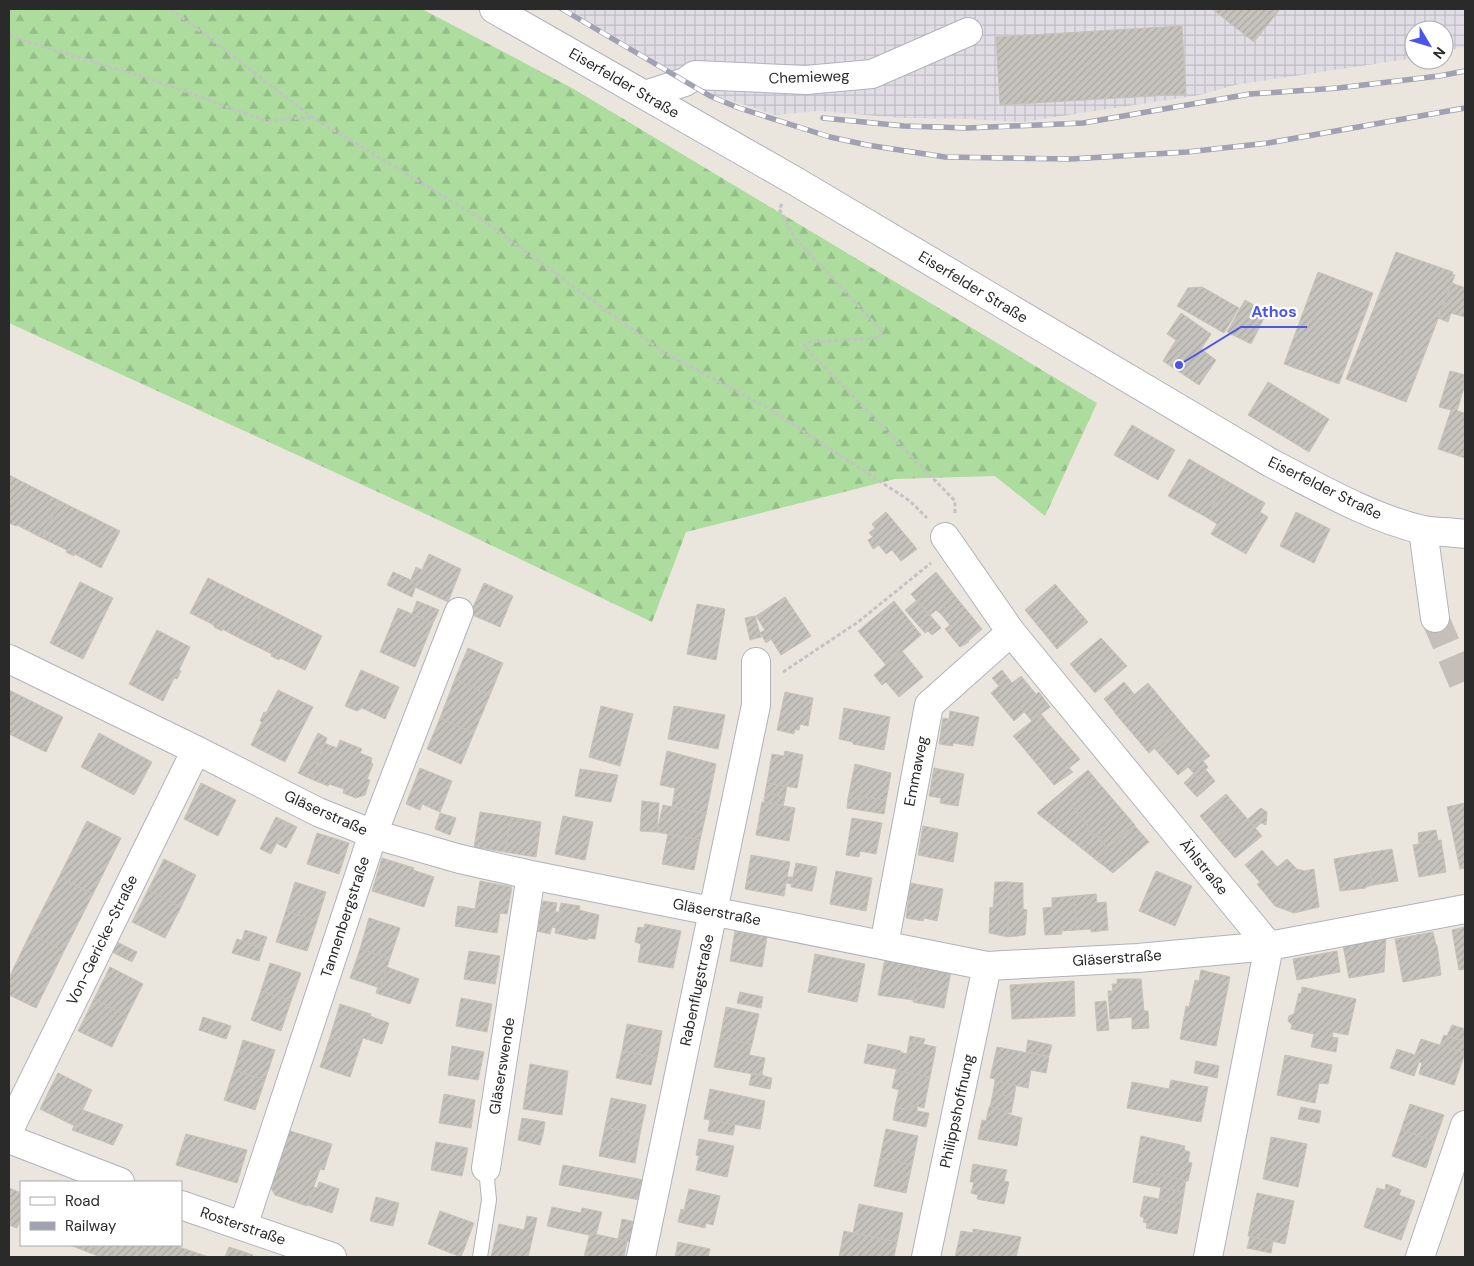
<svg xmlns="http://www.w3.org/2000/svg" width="1474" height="1266" font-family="'DM Sans',sans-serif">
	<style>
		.industrial { fill: url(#industrial-grid) }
		.forest { fill: url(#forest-firs) }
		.building { fill: url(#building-hatch); stroke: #c6c2b7 }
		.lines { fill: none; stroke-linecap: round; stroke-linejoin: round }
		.minor-tunnel { stroke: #c4c0b9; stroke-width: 28; stroke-dasharray: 28 14; stroke-linecap: butt }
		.service-casing { stroke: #b0b2bc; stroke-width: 16 }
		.minor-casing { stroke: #b0b2bc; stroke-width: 30 }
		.tertiary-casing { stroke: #b0b2bc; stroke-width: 30 }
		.secondary-casing { stroke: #b0b2bc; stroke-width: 30 }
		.path { stroke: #c3c3c3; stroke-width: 3; stroke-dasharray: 4 2.5; stroke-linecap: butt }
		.service { stroke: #fff; stroke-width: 14 }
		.minor { stroke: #fff; stroke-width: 28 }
		.tertiary { stroke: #fff; stroke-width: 28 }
		.secondary { stroke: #fff; stroke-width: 28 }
		.rail-casing { stroke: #a0a1b2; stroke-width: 5.5 }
		.rail { stroke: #fff; stroke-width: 4; stroke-dasharray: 11; stroke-linecap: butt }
		.labels { text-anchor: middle; stroke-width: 4.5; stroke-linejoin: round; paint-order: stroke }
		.street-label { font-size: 15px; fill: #2a2a2a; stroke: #fff }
		.leader { fill: none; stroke: #4b56e9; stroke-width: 2 }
		.callout-dot { fill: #4b56e9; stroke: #fff; stroke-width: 2 }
		.callout-label { font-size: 16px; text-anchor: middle; font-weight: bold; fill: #4b56e9; stroke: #fff; stroke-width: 4.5; stroke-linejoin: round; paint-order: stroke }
	</style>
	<defs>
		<pattern id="industrial-grid" width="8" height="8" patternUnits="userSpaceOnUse" patternTransform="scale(1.25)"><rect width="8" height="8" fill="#e0dde4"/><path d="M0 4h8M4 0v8" fill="none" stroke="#c0bec4"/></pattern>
		<pattern id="forest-firs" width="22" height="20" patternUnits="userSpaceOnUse" patternTransform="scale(1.25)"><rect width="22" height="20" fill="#acdc9e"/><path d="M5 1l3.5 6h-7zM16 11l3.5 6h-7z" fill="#94bd88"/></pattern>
		<pattern id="building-hatch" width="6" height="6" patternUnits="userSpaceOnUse" patternTransform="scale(1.25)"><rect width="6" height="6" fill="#c6c3bd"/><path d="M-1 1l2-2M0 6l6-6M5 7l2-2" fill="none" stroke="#aaa8a3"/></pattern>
	</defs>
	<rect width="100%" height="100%" fill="#ebe6dd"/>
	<path class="industrial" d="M568,9H1465V47L1444,51V30H1414V58L1235,85L1200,95L1023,122L967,119L900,118L819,111L775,115L712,94Z"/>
	<path class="forest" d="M9,9H422L572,88L1097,403L1045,516L995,476L895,479L686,532L652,622L428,515L9,323Z"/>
	<path class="building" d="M1212,9H1280L1254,42Z
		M1182,26L1186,94L1000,105L996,37Z
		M1396,252L1453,272L1452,274L1455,275L1406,402L1346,379Z
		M1318,272L1373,293L1339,384L1284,364Z
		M1452,283L1465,288V317L1451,313L1448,322L1438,318Z
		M1202,287L1239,308L1224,333L1177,306L1188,288Z
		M1245,300L1267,312L1251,344L1227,332Z
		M1181,313L1211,334L1201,349L1216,360L1199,385L1163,361L1176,340L1167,334Z
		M1450,371L1465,375V384L1457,411L1465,413V458L1438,449L1451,410L1439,407Z
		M1268,382L1329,419L1309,452L1248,415Z
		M1132,425L1175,450L1158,480L1114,455Z
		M1189,459L1227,481L1206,517L1168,496Z
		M9,475L60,501L42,538L17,525L16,526L9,523Z
		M1227,481L1265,503L1260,512L1268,517L1246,554L1211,534L1217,524L1206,517Z
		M60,501L120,531L101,568L75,554L74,556L66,552L67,550L42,538Z
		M886,512L917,549L901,561L892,550L886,554L879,545L873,549L868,540L873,537L869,533L875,528L872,524Z
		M1296,512L1330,529L1314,563L1280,546Z
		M429,554L461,569L448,602L415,587L416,585L410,582L416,567L422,570Z
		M393,572L411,580L410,582L416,585L412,597L387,585Z
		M936,572L955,596L944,606L946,610L941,614L936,610L929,616L911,594Z
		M208,578L265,607L247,642L222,629V631L214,627V625L190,613Z
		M80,582L113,598L83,659L50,643Z
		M484,583L513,596L500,627L470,614Z
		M1055,584L1088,622L1057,649L1025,610Z
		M955,596L982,629L968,641L969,642L960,647L945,629L950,625L941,614L946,610L944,606Z
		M785,597L811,636L781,655L771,639L766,643L760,633L765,630L756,616Z
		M917,600L941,628L932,635L928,631L925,633L905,610Z
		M417,601L439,610L433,623L412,614Z
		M894,601L921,635L886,665L858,631Z
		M697,604L725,609L716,660L687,654Z
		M265,607L322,636L305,670L280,658L279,660L271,656L272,654L247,642Z
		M398,608L433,623L415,667L380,652Z
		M755,616L761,637L750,640L745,618Z
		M157,630L190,647L179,670L181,671L177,679L174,678L163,701L129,684Z
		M1101,638L1127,666L1095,693L1070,664Z
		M468,648L503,663L490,695L455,679Z
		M902,651L923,677L899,697L886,682L882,685L874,675Z
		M361,670L399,687L385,719L362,708L357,711L345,706Z
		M1002,670L1012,683L1021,676L1036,694L1020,707L1024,712L1014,721L991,693L999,686L992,678Z
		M455,679L490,695L474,733L440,718Z
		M1124,682L1134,694L1114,711L1104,699Z
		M1148,683L1183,725L1149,753L1114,712Z
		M9,690L63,717L46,752L9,734Z
		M278,690L313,707L285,762L251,745L262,722L260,721L264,712L266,713Z
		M785,692L813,698L808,726L800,724L799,730L795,729L794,734L777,730Z
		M1039,692L1050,707L1032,721L1020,707Z
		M601,706L633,714L620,766L589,757Z
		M674,706L725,715L718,749L668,739Z
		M844,708L890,717L884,750L853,744V742L839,739Z
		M950,711L979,717L973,746L953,743V746L939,744L943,718L949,719Z
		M1041,714L1048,723L1021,745L1013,736Z
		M440,718L474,733L461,764L427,749Z
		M1048,723L1080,759L1069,768L1073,772L1054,785L1021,745Z
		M1183,725L1210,756L1203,761L1208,767L1197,777L1188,767L1178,775L1155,749Z
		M99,733L152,762L134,795L81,767Z
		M318,733L327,738L311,779L298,773Z
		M340,740L362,749L360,753L372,758L371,762L373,764L367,779L370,780L365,795L356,798L343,793L344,789L329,784L328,786L311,779L324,743L337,748Z
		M667,751L716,764L706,814L672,807L675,788L660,785Z
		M785,751L803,755L797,788L767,783L772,754L784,756Z
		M855,764L891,773L886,801L860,796L859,800L848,798Z
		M420,768L452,781L440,812L422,804L420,810L406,804Z
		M934,768L964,774L958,806L940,803L941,798L929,796Z
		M580,769L618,775L611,802L575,796Z
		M1088,770L1098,782L1071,805L1090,828L1088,830L1093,835L1095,833L1107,848L1095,859L1037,813Z
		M1206,770L1215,781L1197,797L1184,783L1193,774L1197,777Z
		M1098,782L1135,825L1107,848L1095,833L1093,835L1088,830L1090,828L1071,805Z
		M201,783L236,800L218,836L184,819Z
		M767,783L787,786L785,797L765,793Z
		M765,793L785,797L783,806L764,802Z
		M1226,794L1244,815L1217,837L1200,816Z
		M860,796L886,801L884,814L847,808L848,798L859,800Z
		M642,801L659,803L657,832L640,831Z
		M762,802L795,808L789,841L756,835Z
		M1465,803V868L1460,869L1447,807Z
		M663,805L706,814L700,840L657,832Z
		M1261,808L1267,812L1266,825L1261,823L1256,828L1248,819Z
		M480,812L511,817L505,852L474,847Z
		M440,813L456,818L450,835L435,829Z
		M1244,815L1262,836L1235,858L1217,837Z
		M563,816L593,822L585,860L555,854Z
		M276,817L287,822L271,854L260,849Z
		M511,817L541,822L536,857L505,852Z
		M852,818L882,823L876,854L860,851L859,857L846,855Z
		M87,821L121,838L93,894L59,877Z
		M287,822L297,827L286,848L276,843Z
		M1134,825L1149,842L1113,873L1095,859Z
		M923,826L958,833L953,862L918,855Z
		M1436,830L1438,841L1419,844L1418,833Z
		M317,833L349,843L339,874L307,864Z
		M668,834L700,840L694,870L662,864Z
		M1441,840L1446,872L1419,877L1413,845Z
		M1392,849L1398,881L1373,885L1367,853Z
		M1262,850L1277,867L1260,882L1245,865Z
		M1367,853L1373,885L1366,887V888L1340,891L1334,859Z
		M751,855L790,862L787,877H793L792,884L786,883L784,896L745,889Z
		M382,858L414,868L413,870L434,877L424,907L372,891Z
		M164,859L196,875L181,907L148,890Z
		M1287,859L1297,869L1304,871L1314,869L1319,907L1294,913L1275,906L1257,884Z
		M796,863L817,867L812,891L791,887Z
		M836,871L872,878L866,911L830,904Z
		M1156,871L1192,886L1175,926L1139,911Z
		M59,877L93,894L64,951L30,934Z
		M480,881L512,887L507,914L500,913L497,933L455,926L458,906L475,909Z
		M295,882L326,892L317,921L286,911Z
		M995,882H1009L1008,937L989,933L990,907L993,908Z
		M1009,882L1023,883V909L1027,910L1025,935L1008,937Z
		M910,883L943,889L937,921L924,918L923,921L906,918Z
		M148,890L181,907L165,938L132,922Z
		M1096,894L1097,903L1106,902L1108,930L1091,932V929L1077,930L1074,896Z
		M1074,896L1077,930L1061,931L1062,934L1045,935L1043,908L1052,907V898Z
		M543,901L557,903L555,912H559L561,903L580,906L579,910L599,915L595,939L588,938L587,940L555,933L556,928L552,927L550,934L537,931Z
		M286,911L317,921L307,951L276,942Z
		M369,918L400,928L390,958L360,949Z
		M645,924L681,931L673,968L638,962L641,944L635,942L638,927L644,928Z
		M1465,927V969L1459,970L1452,930Z
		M245,930L267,937L263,948L242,941Z
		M735,931L767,937L762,967L730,961Z
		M1433,932L1436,945H1437L1441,975L1403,982L1395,939Z
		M30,934L64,951L36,1008L9,995V978Z
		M1386,937L1384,972L1349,978L1343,945Z
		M237,939L263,948L259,961L232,953Z
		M117,942L137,952L132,962L112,952Z
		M360,949L390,958L380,988L350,978Z
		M469,951L500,956L495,984L464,979Z
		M1337,951L1340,972L1297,980L1293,959Z
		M815,954L865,964L857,1002L808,992Z
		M885,959L920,966L913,1000L878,995Z
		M270,963L301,973L291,1001L261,991Z
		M920,966L951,972L944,1008L913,1002Z
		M110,967L143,984L127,1016L94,999Z
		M387,967L419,979L410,1004L376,993L378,987L380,988Z
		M1201,970L1230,977L1216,1046L1180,1039L1186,1006L1189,1007L1195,980L1199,981Z
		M1117,979H1141L1144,1011H1148L1149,1028L1132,1029V1017L1110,1019L1108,991H1113L1112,984H1117Z
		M1074,981L1075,1016L1012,1019L1010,985Z
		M1302,987L1356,999L1348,1035L1333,1032L1332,1037L1338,1038L1336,1052L1311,1047L1314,1034L1291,1029L1292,1025L1288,1021L1289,1016L1294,1014L1299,993L1301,994Z
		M261,991L291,1001L281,1031L251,1020Z
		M740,992L763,997L761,1008L737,1003Z
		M461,998L492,1004L487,1032L456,1026Z
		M94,999L127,1016L112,1047L78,1031Z
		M1106,1001L1109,1030L1097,1031L1095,1002Z
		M340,1004L371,1014L370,1016L389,1023L382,1044L363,1038L360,1047L330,1037Z
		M726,1007L759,1014L752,1044L720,1038Z
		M203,1017L231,1026L226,1039L199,1030Z
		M627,1024L662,1031L657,1058L622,1051Z
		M1452,1025L1465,1029V1042L1447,1036Z
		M1444,1035L1465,1042V1053L1440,1045Z
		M910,1036L925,1039L923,1044L909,1041Z
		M330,1037L360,1047L350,1077L320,1067Z
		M720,1038L752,1044L749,1055L765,1058L762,1074L764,1076L714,1067Z
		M1421,1039L1465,1053L1454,1085L1419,1074L1422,1063L1419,1062L1414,1076L1390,1068L1397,1049L1415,1055Z
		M243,1040L275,1050L265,1080L234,1070Z
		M1028,1040L1052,1045L1049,1056L1026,1052Z
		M909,1041L936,1047L930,1077L896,1071L899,1052L907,1054Z
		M868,1044L901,1051L896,1069L864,1063Z
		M452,1046L484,1052L478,1080L448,1075Z
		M997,1047L1049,1057L1046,1073L1031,1070L1028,1088L995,1081V1079L990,1078Z
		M622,1051L657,1058L651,1085L616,1078Z
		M1285,1055L1332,1065L1328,1084L1319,1083L1315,1103L1277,1095Z
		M1196,1061L1219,1066L1217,1078L1194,1073Z
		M530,1064L568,1071L562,1115L523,1109Z
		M234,1070L265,1080L255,1110L224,1100Z
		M896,1071L930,1077L924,1108L911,1105L910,1110L895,1107L899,1090L892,1088Z
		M58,1073L92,1090L75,1126L40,1109Z
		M752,1073L772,1078L770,1089L749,1085Z
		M1171,1080L1208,1087L1201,1122L1127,1108L1132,1082L1169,1089Z
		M995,1081L1016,1085L1014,1098L993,1093Z
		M710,1089L765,1101L760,1129L704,1119Z
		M993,1093L1014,1098L1011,1113L990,1107Z
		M444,1094L475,1100L471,1128L439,1123Z
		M611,1098L646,1105L640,1134L605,1127Z
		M1410,1104L1444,1115L1435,1141L1401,1130Z
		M911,1105L917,1106V1111L929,1113L926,1127L893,1120L895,1107L910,1110Z
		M989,1107L1009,1111L1008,1114L1022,1118L1017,1146L978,1139L982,1120L986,1121Z
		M1301,1107L1321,1111L1319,1123L1298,1119Z
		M83,1110L123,1125L113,1145L72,1130Z
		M522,1118L545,1122L543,1134L520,1129Z
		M710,1120L735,1125L733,1135L708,1131Z
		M605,1127L640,1134L635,1163L599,1156Z
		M520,1129L543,1134L540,1145L518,1140Z
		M886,1129L918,1136L912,1165L880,1158Z
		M1401,1130L1435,1141L1426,1168L1392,1156Z
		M290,1131L332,1144L324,1170L320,1169L307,1206L275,1195L271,1188Z
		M186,1134L247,1150L237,1183L176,1165Z
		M1141,1136L1185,1146L1184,1150L1190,1152L1188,1162L1192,1163L1188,1181L1135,1170Z
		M1271,1137L1307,1144L1298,1187L1263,1179Z
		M699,1139L734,1146L727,1177L696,1170L699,1156L696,1155Z
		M436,1142L468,1148L462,1176L431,1170Z
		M880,1158L912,1165L906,1193L874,1186Z
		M973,1164L1007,1170L1004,1181L1009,1182L1004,1204L977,1199L978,1195L971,1193L974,1182H970Z
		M563,1165L644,1180L640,1200L559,1185Z
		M1135,1170L1186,1180L1184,1192L1133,1182Z
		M319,1182L339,1189L332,1213L308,1205L314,1187L317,1188Z
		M1386,1184L1401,1190L1399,1195L1415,1201L1401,1240L1364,1227L1377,1188L1385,1190Z
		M1161,1187L1184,1192L1182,1204L1159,1199Z
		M9,1188L21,1193V1218L17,1228L9,1225Z
		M689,1189L720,1196L713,1225L706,1223L705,1228L678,1222L681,1209L684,1210Z
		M1257,1193L1294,1201L1285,1244L1248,1236Z
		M1144,1196L1182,1204L1177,1234L1146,1228L1147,1223L1143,1222L1144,1218L1140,1216Z
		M376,1197L399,1203L393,1226L370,1221Z
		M859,1204L903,1213L897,1242L853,1233Z
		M552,1207L581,1213L582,1208L602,1212L596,1235L590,1233L589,1235L547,1226Z
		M440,1211L474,1223L461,1257L428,1244Z
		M527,1216L537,1218L528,1257H491L499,1224L524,1230Z
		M622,1219L635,1222L631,1242L618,1239Z
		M973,1229L1021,1237L1016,1257H955L961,1231L973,1233Z
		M844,1231L897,1242L894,1257H839Z
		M590,1233L627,1241L624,1257H584Z
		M1250,1237L1273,1241L1271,1253L1247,1248Z
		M678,1242L710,1249L708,1257H675Z
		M70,1245H96L93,1254Z
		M96,1245H117L113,1257H100L93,1254Z
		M117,1245H139L135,1257H113Z
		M139,1245H160L156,1257H135Z
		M160,1245H173L185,1249L182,1257H156Z
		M229,1247L253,1255L252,1257H225Z
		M185,1249L209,1257H182Z"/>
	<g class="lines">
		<path class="minor-tunnel" d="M1435,618L1465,688"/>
		<g class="service-casing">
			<path id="service" d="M480,1257L489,1200L486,1168"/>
		</g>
		<g class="minor-casing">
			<path id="minor" d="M645,95L685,82L695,75L806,80L872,74L968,32
				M1423,530L1435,618
				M945,537L1011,632L1269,946
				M9,659L196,750L318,812L373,834L460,859L531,875L987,966L1138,958L1269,946L1465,909
				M884,945L929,705L1011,632
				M9,1130L196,750
				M486,1168L531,875
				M243,1226L373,834L459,612
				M641,1257L756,705V662
				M926,1257L987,966
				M1208,1257L1269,946
				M1420,1257L1465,1125"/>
		</g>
		<g class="tertiary-casing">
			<path id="tertiary" d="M9,1139L120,1182
				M181,1205L332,1257"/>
		</g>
		<g class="secondary-casing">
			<path id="secondary" d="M494,9L795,181L1271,463C1318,487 1371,518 1423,530C1436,532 1451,532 1465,534"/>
		</g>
		<path class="path" d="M171,9L312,117L481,219L663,352L766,407L910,501L927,518
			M9,36L162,83L266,121L312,117
			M782,204L779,209L795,238L880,329L882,333L878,338L812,342L806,343L804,346L955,501V513
			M783,672L858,622L931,563"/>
		<use href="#service" class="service"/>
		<use href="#minor" class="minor"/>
		<use href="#tertiary" class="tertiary"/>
		<use href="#secondary" class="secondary"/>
		<g class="rail-casing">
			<path id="rail" d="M562,9L710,96L739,108L830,137L867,145L945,157L1071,159L1187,152L1268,143L1465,108
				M823,118L904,126L967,128L1083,123L1250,94L1338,88L1439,76L1465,71"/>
		</g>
		<use href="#rail" class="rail"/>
	</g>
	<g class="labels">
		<g class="street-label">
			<text transform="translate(809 77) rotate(-2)" y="5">Chemieweg</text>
			<text transform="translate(624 83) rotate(30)" y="5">Eiserfelder Straße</text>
			<text transform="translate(973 287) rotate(31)" y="5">Eiserfelder Straße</text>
			<text transform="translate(1325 488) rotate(26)" y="5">Eiserfelder Straße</text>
			<text transform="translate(916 771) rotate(-79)" y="5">Emmaweg</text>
			<text transform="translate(326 813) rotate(24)" y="5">Gläserstraße</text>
			<text transform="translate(1204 867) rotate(51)" y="5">Ählstraße</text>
			<text transform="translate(717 912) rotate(11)" y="5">Gläserstraße</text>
			<text transform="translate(345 917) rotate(-72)" y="5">Tannenbergstraße</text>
			<text transform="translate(102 940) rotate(-64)" y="5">Von-Gericke-Straße</text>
			<text transform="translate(1117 958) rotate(-4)" y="5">Gläserstraße</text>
			<text transform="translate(697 990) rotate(-78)" y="5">Rabenflugstraße</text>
			<text transform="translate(502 1066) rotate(-81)" y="5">Gläserswende</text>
			<text transform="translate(957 1111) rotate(-78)" y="5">Philippshoffnung</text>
			<text transform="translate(243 1226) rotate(19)" y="5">Rosterstraße</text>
		</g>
	</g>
	<path class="leader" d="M1179 365L1241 327H1307"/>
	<circle class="callout-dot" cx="1179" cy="365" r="5"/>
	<g class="callout-label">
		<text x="1274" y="317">Athos</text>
	</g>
	<rect width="1474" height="1266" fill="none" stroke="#2a2a2a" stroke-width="20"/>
	<rect x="20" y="1181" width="162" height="65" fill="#ffffff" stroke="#aaaaaa"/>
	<rect x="30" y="1197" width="25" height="8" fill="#ffffff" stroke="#aaaaaa"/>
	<text x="65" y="1206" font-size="15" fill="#2a2a2a">Road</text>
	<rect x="30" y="1222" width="25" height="8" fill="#a0a1b2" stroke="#aaaaaa"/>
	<text x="65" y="1231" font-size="15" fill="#2a2a2a">Railway</text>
	<g transform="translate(1429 45) rotate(128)"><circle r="24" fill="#ffffff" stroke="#aaaaaa"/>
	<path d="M0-4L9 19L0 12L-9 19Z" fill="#4b56e9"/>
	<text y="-8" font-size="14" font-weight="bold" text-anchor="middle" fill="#2a2a2a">N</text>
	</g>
</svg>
